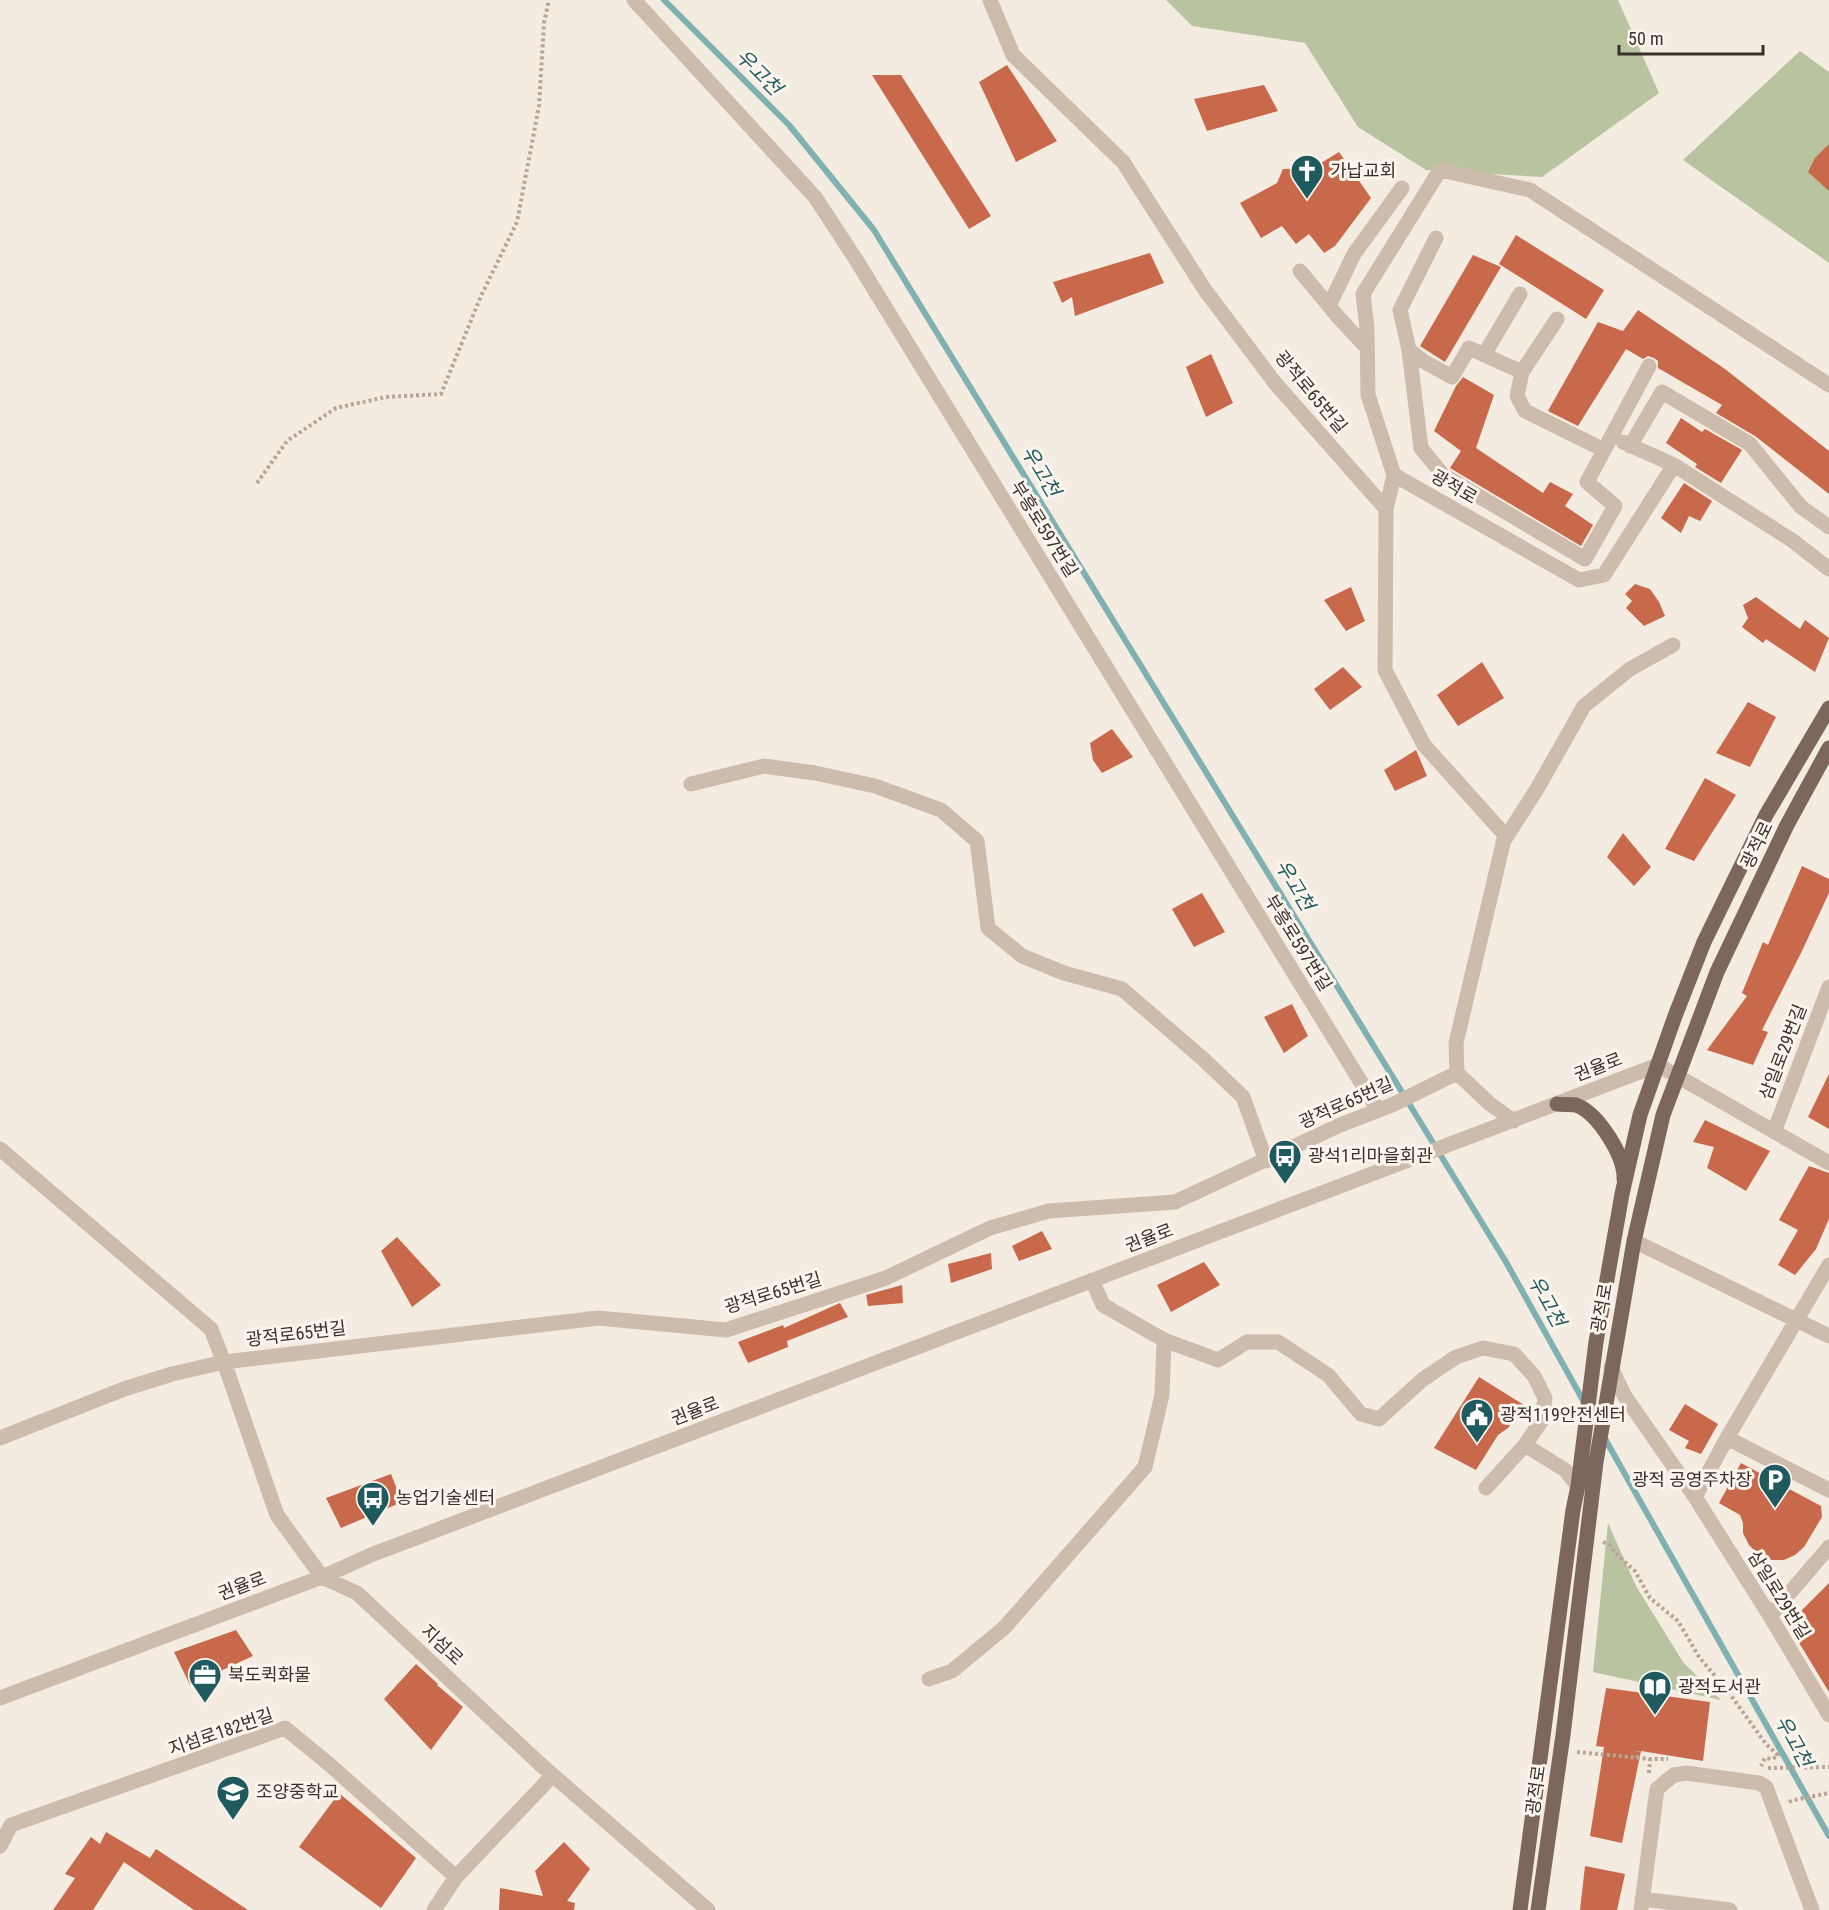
<svg xmlns="http://www.w3.org/2000/svg" width="1829" height="1910" font-family="'Roboto Condensed','Noto Sans KR',sans-serif">
	<style>
		.green { fill: #b8c4a0 }
		.lines { fill: none; stroke-linecap: round; stroke-linejoin: round }
		.stream { stroke: #7fb0b2; stroke-width: 6 }
		.building { fill: #c8694b }
		.path { stroke: #b9a596; stroke-width: 4; stroke-dasharray: 3 3; stroke-linecap: butt }
		.minor { stroke: #cdbbac; stroke-width: 15 }
		.major { stroke: #7d675c; stroke-width: 15 }
		.labels { text-anchor: middle; stroke-width: 6; stroke-linejoin: round; paint-order: stroke }
		.poi-label { font-size: 18px; fill: #3b302b; stroke: #fbf5ee; text-anchor: start }
		.street-label { font-size: 18px; fill: #3b302b; stroke: #fbf5ee }
		.water-label { font-size: 20px; font-style: italic; fill: #1f5a5e; stroke: #fbf5ee }
	</style>
	<rect width="100%" height="100%" fill="#f4ebe1"/>
	<path class="green" d="M1166,0H1618L1659,93L1542,177L1426,170L1358,127L1305,43L1192,26Z
		M1800,51L1829,72V263L1683,160Z
		M1608,1523L1636,1586L1683,1662L1721,1700L1593,1672Z"/>
	<g class="lines">
		<path class="stream" d="M664,0L789,125L874,230L1506,1262L1584,1402
			M1604,1437L1829,1836"/>
	</g>
	<path class="building" d="M1007,65L1057,141L1016,162L979,82Z
		M872,75H901L991,216L969,229Z
		M1264,85L1278,111L1207,131L1194,99Z
		M1829,144V191L1808,172L1815,158Z
		M1339,152L1371,198L1335,246L1324,253L1309,234L1296,244L1282,226L1261,238L1240,203L1277,183L1283,169L1313,168Z
		M1516,235L1604,290L1586,319L1499,264Z
		M1150,253L1164,283L1075,316L1072,297L1062,303L1053,282Z
		M1473,255L1501,267L1445,362L1420,346Z
		M1638,310L1725,369L1829,451V494L1755,436L1716,413L1722,405L1658,368V361L1654,358L1648,356L1643,359L1626,349L1578,426L1548,411L1598,322L1623,331Z
		M1211,354L1233,403L1206,417L1186,367Z
		M1463,377L1494,395L1476,448L1543,493L1550,482L1573,494L1565,506L1593,525L1581,546L1450,468L1461,451L1434,431L1456,386Z
		M1681,418L1702,432L1705,429L1742,450L1721,483L1695,467L1697,464L1666,443Z
		M1684,483L1712,501L1700,521L1689,516L1681,533L1661,518Z
		M1635,584L1650,589L1659,602L1665,616L1644,626L1626,608L1632,601L1625,594Z
		M1351,587L1365,621L1346,631L1324,600Z
		M1756,597L1800,629L1805,620L1829,638L1815,672L1766,639L1763,643L1742,627L1748,618L1743,605Z
		M1482,662L1504,698L1458,726L1437,695Z
		M1343,667L1362,687L1330,710L1314,689Z
		M1748,702L1776,717L1750,767L1716,753Z
		M1112,729L1133,757L1102,773L1093,760L1090,743Z
		M1416,750L1427,776L1395,791L1384,770Z
		M1705,778L1736,795L1694,861L1665,849Z
		M1623,833L1651,867L1634,886L1607,857Z
		M1802,866L1829,879V893L1801,953L1762,1030L1768,1032L1753,1065L1707,1050L1747,996L1742,993L1763,942L1768,945Z
		M1202,893L1225,932L1194,947L1172,909Z
		M1292,1004L1308,1036L1284,1053L1264,1017Z
		M1829,1074V1129L1808,1117Z
		M1705,1120L1770,1151L1746,1191L1707,1168L1714,1147L1693,1142Z
		M1809,1166L1829,1173V1219L1816,1249L1795,1275L1778,1265L1798,1230L1779,1220Z
		M1042,1231L1052,1249L1019,1261L1012,1246Z
		M397,1237L441,1285L412,1307L381,1251Z
		M991,1253L992,1269L951,1283L948,1264Z
		M1204,1262L1220,1285L1171,1312L1157,1285Z
		M902,1285L903,1303L868,1306L866,1295Z
		M840,1303L848,1317L787,1341L788,1347L748,1363L738,1342L783,1325L784,1328Z
		M1479,1377L1524,1405L1508,1428L1498,1435L1476,1470L1434,1448Z
		M1685,1404L1718,1424L1701,1454L1685,1448L1689,1441L1669,1430Z
		M1741,1463L1821,1506L1822,1517L1804,1547L1795,1555L1784,1560H1772L1759,1555L1749,1545L1743,1533V1523L1740,1515L1719,1503Z
		M391,1474L402,1502L341,1528L326,1498Z
		M1829,1583V1692L1798,1641L1802,1610Z
		M236,1630L253,1656L190,1685L174,1652Z
		M416,1664L438,1684L437,1685L463,1707L431,1750L384,1699Z
		M1606,1688L1710,1702L1703,1761L1641,1751L1622,1843L1590,1836L1604,1747L1596,1746Z
		M339,1793L416,1858L381,1908L299,1847Z
		M106,1832L150,1858L156,1849L248,1910H194L124,1862L93,1910H53L75,1878L65,1874L91,1837L100,1844Z
		M564,1842L590,1869L567,1901L575,1903L574,1910H499L500,1888L543,1896L535,1871Z
		M1585,1866L1625,1874L1617,1910H1580Z"/>
	<g class="lines">
		<path class="path" d="M257,483L287,441L336,408L386,397L441,394L481,296L517,222L539,106L544,23L549,0
			M1603,1542L1610,1545L1615,1553L1635,1571L1650,1598L1678,1621L1699,1657L1727,1690L1766,1744L1778,1755L1773,1759L1765,1758L1761,1766
			M1577,1752L1650,1759H1668
			M1637,1758L1638,1751
			M1768,1768L1829,1767
			M1649,1773L1650,1759
			M1789,1802L1794,1800L1829,1793"/>
		<path class="minor" d="M634,0L815,197L855,258L1378,1110
			M990,0L1013,55L1123,162L1205,290L1275,383L1386,509L1385,670L1424,745L1505,835L1456,1043L1457,1073L1490,1104L1514,1121
			M1436,238L1400,310L1409,350L1421,448L1443,475L1585,559L1615,506L1587,482L1649,366
			M1300,271L1339,318L1367,348
			M1329,306L1354,254L1402,188
			M1409,350L1423,361L1452,377L1469,348L1522,372L1517,396L1525,411L1604,450
			M1484,355L1520,294
			M1522,372L1557,319
			M1623,442L1674,465L1793,541L1829,569
			M1630,446L1662,392L1750,444L1801,507L1829,527
			M1394,475L1579,580L1604,575L1674,465
			M1386,509L1394,475L1368,395L1367,328L1363,294L1440,170L1530,190L1829,385
			M691,784L764,766L815,773L875,786L941,810L977,841L988,928L1022,956L1064,973L1122,989L1202,1058L1243,1097L1266,1161
			M1503,842L1537,789L1584,706L1630,669L1673,645
			M1774,1132L1829,987
			M0,1149L211,1329L224,1362L277,1515L322,1577L357,1593L540,1764L708,1910
			M1634,1241L1829,1336
			M1829,1265L1727,1438L1695,1497L1770,1616L1829,1715
			M1092,1280L1103,1305L1164,1340L1218,1360L1247,1342H1278L1328,1375L1361,1414L1379,1419L1422,1380L1456,1357L1483,1348L1514,1354L1534,1376L1545,1398L1542,1420L1525,1445L1565,1470L1578,1486
			M1611,1367L1624,1395L1695,1497
			M0,1438L124,1389L172,1374L224,1362L598,1318L726,1330L886,1278L990,1228L1049,1211L1175,1202L1340,1125L1392,1105L1457,1073
			M1727,1438L1829,1490
			M1486,1488L1525,1445
			M1770,1616L1829,1547
			M929,1679L952,1671L1004,1628L1145,1467L1162,1395L1164,1340
			M0,1698L322,1577L371,1555L1658,1065L1829,1163
			M0,1846L11,1825L285,1728L330,1765L456,1877
			M1642,1899L1730,1910
			M434,1910L456,1877L553,1775
			M1641,1910L1657,1789L1674,1775L1686,1773L1759,1783L1766,1787L1812,1910"/>
		<path class="major" d="M1557,1104C1562,1105 1570,1104 1576,1105C1598,1113 1625,1156 1624,1179
			M1520,1910L1573,1510L1578,1486L1596,1342L1622,1194L1640,1115L1675,1016L1704,942L1766,815L1829,708
			M1538,1910L1563,1735L1596,1462L1634,1241L1663,1115L1717,972L1787,825L1829,748"/>
	</g>
	<defs>
		<g id="church-pin" transform="scale(1.725)"><path d="M0 17L-7.5 6A9.5 9.5 0 1 1 7.5 6Z" fill="#1f5a5e" stroke="#fbf5ee"/><path d="M-1.2-6h2.4v3.5h3.3v2.4h-3.3V6h-2.4V-.1h-3.3v-2.4h3.3Z" fill="#fff"/></g>
		<g id="bus-pin" transform="scale(1.725)"><path d="M0 17L-7.5 6A9.5 9.5 0 1 1 7.5 6Z" fill="#1f5a5e" stroke="#fbf5ee"/><path d="M-5-6H5V4H4V6H2V4H-2V6H-4V4H-5ZM-3.5-4V0h7V-4ZM-3.5 1.2v1.5H-2V1.2ZM2 1.2v1.5H3.5V1.2Z" fill="#fff"/></g>
		<g id="civic-pin" transform="scale(1.725)"><path d="M0 17L-7.5 6A9.5 9.5 0 1 1 7.5 6Z" fill="#1f5a5e" stroke="#fbf5ee"/><path d="M-.6-6.5H3V-4.5H.6V-3L4-1V1h2V6H-6V1h2V-1L-.6-3ZM-1.2 2.5V6h2.4V2.5Z" fill="#fff"/></g>
		<g id="parking-pin" transform="scale(1.725)"><path d="M0 17L-7.5 6A9.5 9.5 0 1 1 7.5 6Z" fill="#1f5a5e" stroke="#fbf5ee"/><path d="M-3.5-5.5H1a3.5 3.5 0 0 1 0 7H-1V5.5H-3.5ZM-1-3.4V-.6H.8a1.4 1.4 0 0 0 0-2.8Z" fill="#fff"/></g>
		<g id="office-pin" transform="scale(1.725)"><path d="M0 17L-7.5 6A9.5 9.5 0 1 1 7.5 6Z" fill="#1f5a5e" stroke="#fbf5ee"/><path d="M-6-3h4V-5.5h4V-3h4V5H-6ZM-1-4.5V-3h2v-1.5ZM-6 0V1H6V0Z" fill="#fff"/></g>
		<g id="library-pin" transform="scale(1.725)"><path d="M0 17L-7.5 6A9.5 9.5 0 1 1 7.5 6Z" fill="#1f5a5e" stroke="#fbf5ee"/><path d="M-6-4Q-3-5.5-.7-3.5V5Q-3 3-6 4ZM6-4Q3-5.5 .7-3.5V5Q3 3 6 4Z" fill="#fff"/></g>
		<g id="school-pin" transform="scale(1.725)"><path d="M0 17L-7.5 6A9.5 9.5 0 1 1 7.5 6Z" fill="#1f5a5e" stroke="#fbf5ee"/><path d="M0-5L7-2L0 1L-7-2ZM-4 1L0 2.5L4 1V4Q0 6-4 4Z" fill="#fff"/></g>
	</defs>
	<g fill-rule="evenodd">
		<use href="#church-pin" x="1307" y="171"/>
		<use href="#bus-pin" x="1285" y="1156"/>
		<use href="#civic-pin" x="1477" y="1415"/>
		<use href="#parking-pin" x="1775" y="1480"/>
		<use href="#bus-pin" x="373" y="1498"/>
		<use href="#office-pin" x="205" y="1675"/>
		<use href="#library-pin" x="1655" y="1687"/>
		<use href="#school-pin" x="233" y="1792"/>
	</g>
	<g class="labels">
		<g class="poi-label">
			<text x="1330" y="177">가납교회</text>
			<text x="1308" y="1162">광석1리마을회관</text>
			<text x="1500" y="1421">광적119안전센터</text>
			<text x="1752" y="1486" text-anchor="end">광적 공영주차장</text>
			<text x="396" y="1504">농업기술센터</text>
			<text x="228" y="1681">북도퀵화물</text>
			<text x="1678" y="1693">광적도서관</text>
			<text x="256" y="1798">조양중학교</text>
		</g>
		<g class="street-label">
			<text transform="translate(1311 392) rotate(50)" y="6">광적로65번길</text>
			<text transform="translate(1454 487) rotate(30)" y="6">광적로</text>
			<text transform="translate(1044 529) rotate(58)" y="6">부흥로597번길</text>
			<text transform="translate(1757 845) rotate(-64)" y="6">광적로</text>
			<text transform="translate(1298 943) rotate(58)" y="6">부흥로597번길</text>
			<text transform="translate(1783 1052) rotate(-69)" y="6">삼일로29번길</text>
			<text transform="translate(1598 1067) rotate(-21)" y="6">권율로</text>
			<text transform="translate(1346 1103) rotate(-24)" y="6">광적로65번길</text>
			<text transform="translate(1149 1238) rotate(-21)" y="6">권율로</text>
			<text transform="translate(773 1293) rotate(-17)" y="6">광적로65번길</text>
			<text transform="translate(1602 1308) rotate(-80)" y="6">광적로</text>
			<text transform="translate(296 1334) rotate(-7)" y="6">광적로65번길</text>
			<text transform="translate(695 1411) rotate(-21)" y="6">권율로</text>
			<text transform="translate(242 1586) rotate(-21)" y="6">권율로</text>
			<text transform="translate(1779 1595) rotate(58)" y="6">삼일로29번길</text>
			<text transform="translate(442 1645) rotate(43)" y="6">지섬로</text>
			<text transform="translate(221 1732) rotate(-19)" y="6">지섬로182번길</text>
			<text transform="translate(1536 1790) rotate(-82)" y="6">광적로</text>
		</g>
		<g class="water-label">
			<text transform="translate(759 72) rotate(45)" y="7">우고천</text>
			<text transform="translate(1041 471) rotate(59)" y="7">우고천</text>
			<text transform="translate(1295 885) rotate(59)" y="7">우고천</text>
			<text transform="translate(1547 1301) rotate(61)" y="7">우고천</text>
			<text transform="translate(1794 1741) rotate(61)" y="7">우고천</text>
		</g>
	</g>
	<path d="M1619 45v9h144v-9" fill="none" stroke="#3b302b" stroke-width="3"/>
	<text x="1628" y="45" font-size="18" fill="#3b302b" stroke="#fbf5ee" stroke-width="4.5" paint-order="stroke">50 m</text>
</svg>
